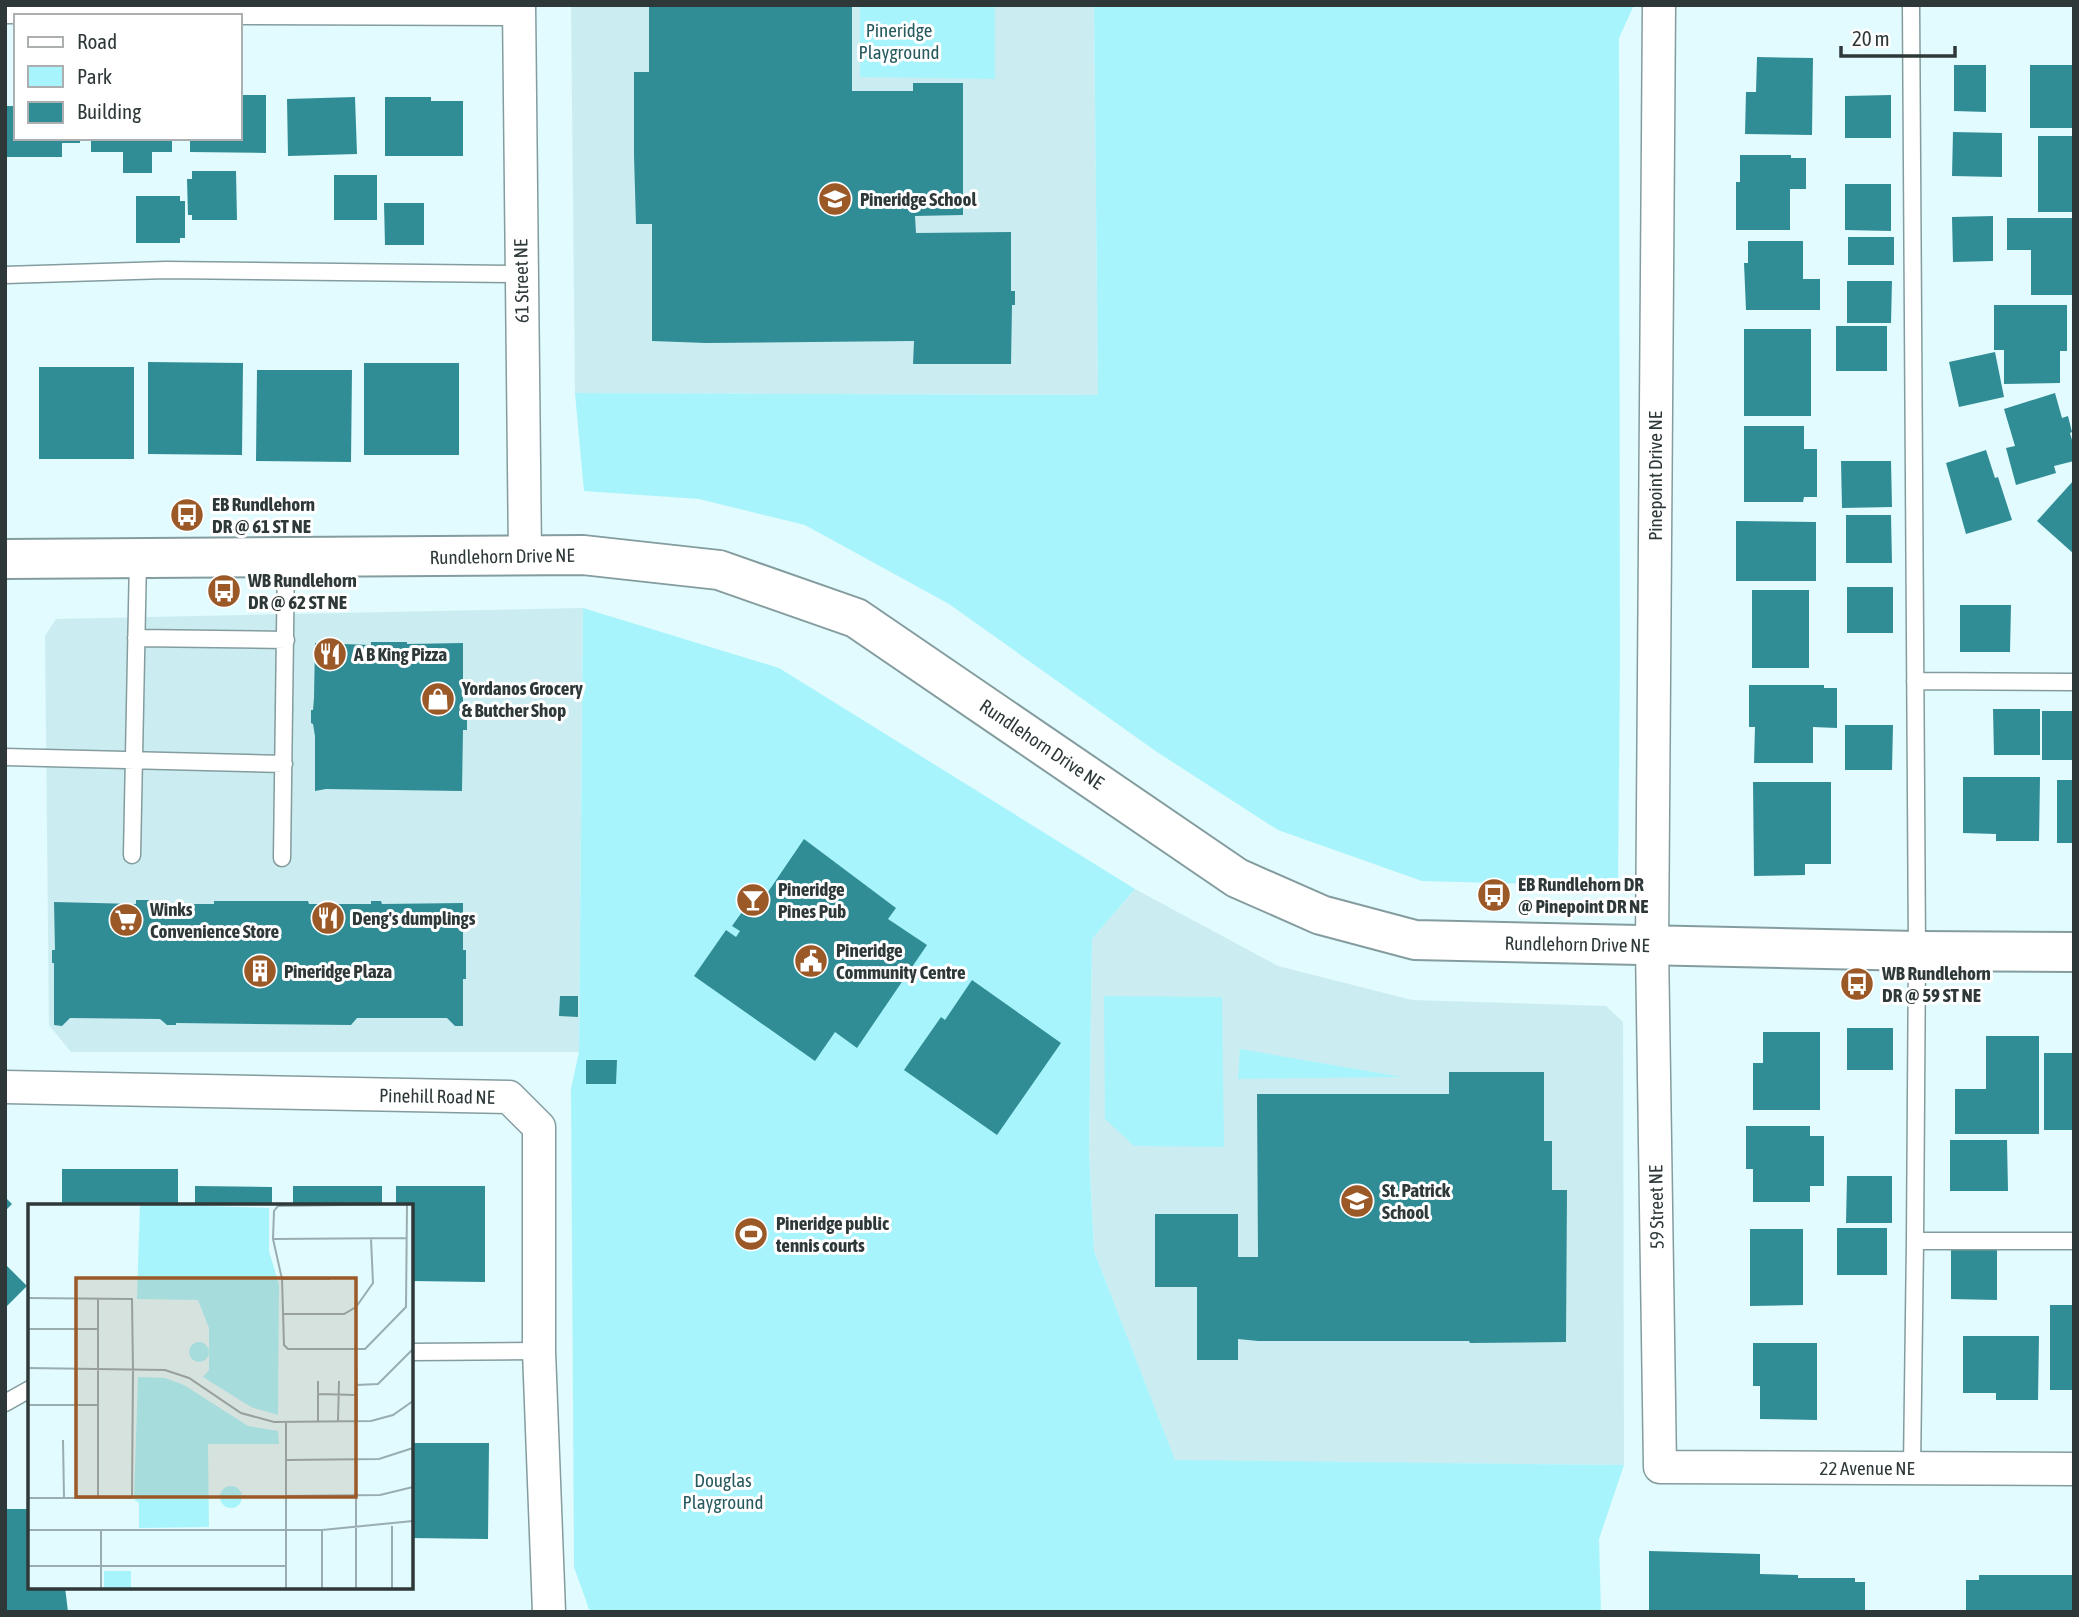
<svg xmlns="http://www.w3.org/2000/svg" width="2079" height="1617" font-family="'Asap Condensed',sans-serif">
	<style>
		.built { fill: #cbedf1 }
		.green { fill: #a8f4fc }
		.building { fill: #318d95 }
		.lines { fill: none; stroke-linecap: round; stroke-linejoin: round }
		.service-casing { stroke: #849c9e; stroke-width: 19 }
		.minor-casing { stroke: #849c9e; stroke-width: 35 }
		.tertiary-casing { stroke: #849c9e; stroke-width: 42 }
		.service { stroke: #fff; stroke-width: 16 }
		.minor { stroke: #fff; stroke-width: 32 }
		.tertiary { stroke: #fff; stroke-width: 38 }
		.labels { text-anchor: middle; stroke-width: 6; stroke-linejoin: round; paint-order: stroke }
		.park-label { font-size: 19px; fill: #275a5f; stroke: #fff }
		.poi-label { font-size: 19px; font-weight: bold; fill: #2e3839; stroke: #fff; text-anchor: start }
		.street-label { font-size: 19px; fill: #2e3839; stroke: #fff }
		.inset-road { fill: none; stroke: #99adaf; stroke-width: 2 }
		.view { fill: #9c5928; fill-opacity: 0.15; stroke: #9c5928; stroke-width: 3.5 }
		.inset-edge { fill: none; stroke: #2e3839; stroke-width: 3.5 }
	</style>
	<rect width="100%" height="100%" fill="#e1fbfe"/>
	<path class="built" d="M571,5H1094L1098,395L575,393Z
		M583,608L579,1052H71L49,1025L45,636L56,619Z
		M1135,889L1278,966L1412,1000L1606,1006L1623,1022L1624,1465L1175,1461L1094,1251L1089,1152L1092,939Z"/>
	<path class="green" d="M860,5H995V79L860,77Z
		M1094,5H1634L1619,38L1620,660L1618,886L1422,881L1278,830L1157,752L949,604L805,525L699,499L584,491L575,393L1098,395Z
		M583,608L779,668L1135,889L1092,939L1089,1152L1094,1251L1175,1460L1624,1465L1599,1539L1601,1612H590L574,1567L571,1089L579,1052Z
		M1104,996L1222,997L1224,1147L1134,1146L1105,1119Z
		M1240,1049L1403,1077L1238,1079Z"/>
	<path class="building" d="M649,5H852V91H913V83H963V215L915,216L916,233L1011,232V291H1015V305H1012L1011,364H913L914,341L706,343L652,341V224H636L634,156V72H649Z
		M1757,57L1813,58L1812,135L1745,134L1746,92H1756Z
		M1954,65H1986V112L1954,111Z
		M2030,65H2074V128H2030Z
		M240,95H266V153L190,152V138H240Z
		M1891,95V138H1845V96Z
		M355,97L357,154L288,156L287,99Z
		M385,97H431V101H463V156H385Z
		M5,106H16V138H80V143H62V157H5Z
		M1953,132L2002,133V177L1952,176Z
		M2038,136H2074V212H2038Z
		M91,138H172V152H152V173H123V152H91Z
		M1740,155H1791V158H1806V189H1790V230H1736V182H1740Z
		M192,171H236L237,220H192V215H188L187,179H192Z
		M334,175H377V220H334Z
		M1845,184H1891V231L1845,230Z
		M136,196H180V201H185V238H180V243H136Z
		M384,203H424V245H385Z
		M1993,216V261L1953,262L1952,217Z
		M2007,218H2074V295H2031V250H2007Z
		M1848,237H1894V265H1848Z
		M1748,241H1803V279H1820V310H1746L1744,263H1748Z
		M1847,281H1892L1891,323H1847Z
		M1994,305H2067V351H2060V383L2004,384V350H1994Z
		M1836,326H1887V371H1836Z
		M1744,329H1811V416H1744Z
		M1995,352L2004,397L1959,407L1949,362Z
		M148,362L243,363L242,455L148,454Z
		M364,363H459V455H364Z
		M39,367H134V459H39Z
		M257,370H352L351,462L256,461Z
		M2055,393L2062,418L2068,416L2072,432L2070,433L2074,447V461L2054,466L2056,473L2016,485L2006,448L2015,446L2004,409Z
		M1744,426H1804V449H1817V497H1804L1803,502H1744Z
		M1986,450L1995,478L1998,477L2012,520L1966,534L1946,463Z
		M1841,461H1891L1892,507L1842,508Z
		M2074,480V554L2037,521Z
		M1846,515H1891L1892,563H1846Z
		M1736,521L1816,522V581H1736Z
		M1847,587H1893V633H1847Z
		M1752,590H1809V668H1752Z
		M1960,605H2011L2010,652H1960Z
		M371,642H407V644L463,643V704H467V730H463L462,791L326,789L315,791V736L313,724L311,723V710H313L314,698L315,643L371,645Z
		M1749,685H1824V688H1837V728L1813,727V763H1754L1755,727H1749Z
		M1993,709H2040V755H1994Z
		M2042,711H2074V760H2042Z
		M1845,725H1893L1892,770H1845Z
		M1963,777H2040L2039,841H1996V834L1963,833Z
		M2057,780H2074V843H2057Z
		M1753,782H1831V864H1805V875L1754,876Z
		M804,839L896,908L888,919L927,945L857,1048L835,1032L815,1061L694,976L726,930L736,937L740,931L732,926L742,912L751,917Z
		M136,900H150V904H214V901H308L309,904H371V901H381L382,904L463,903V950H466V979H463V1026H455L447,1018H357L351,1025L176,1023V1025H167L160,1019L70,1018L62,1026L54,1025V963H52V950H55L54,902L136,904Z
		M972,980L1061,1043L997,1135L904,1070L941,1017L945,1020Z
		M560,996H578V1017L559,1016Z
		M1847,1028H1893V1070H1847Z
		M1763,1032H1820V1110H1753V1063H1763Z
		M1986,1036H2039V1134H1955V1089H1986Z
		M2044,1053H2074V1130H2044Z
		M586,1060H617L616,1084H586Z
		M1449,1072H1544V1141H1552V1190H1567L1566,1342L1470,1343L1469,1341H1258L1238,1339V1360H1197V1287H1155V1214H1238V1257H1258L1257,1094H1449Z
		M1746,1126H1810V1136H1824V1186H1810V1202H1753V1169H1746Z
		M1950,1140H2007L2008,1191H1950Z
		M62,1169H178V1206H62Z
		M1847,1176H1892V1223H1846Z
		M195,1186L272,1187V1206H195Z
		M293,1186H382V1206H293Z
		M396,1186H485V1282L411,1281V1206H396Z
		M5,1197L12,1204L5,1211Z
		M1837,1228H1887V1275H1837Z
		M1750,1229H1803V1305L1750,1306Z
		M1951,1248H1997V1300L1951,1299Z
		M5,1264L27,1286L5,1308Z
		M2050,1305H2074V1390H2050Z
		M1963,1336H2039L2038,1400H1996V1393H1963Z
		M1753,1343H1817V1420L1760,1419V1386H1753Z
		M411,1443H489L488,1539L411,1538Z
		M5,1509H30V1587H65L68,1612H5Z
		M1649,1551L1760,1554V1574L1798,1575V1578H1855V1582H1865V1612H1649Z
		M1979,1575H2074V1612H1966V1580H1979Z"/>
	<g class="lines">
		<g class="service-casing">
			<path id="service" d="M1911,5L1917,951L1915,1241H2074
				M5,275L166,270L521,274
				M136,638L286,640
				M1915,681L2074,682
				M5,757L284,764
				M132,855L138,558
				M282,858L286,558
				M411,1352L539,1351
				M5,1403L30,1389
				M1912,1468L1915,1241"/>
		</g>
		<g class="minor-casing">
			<path id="minor" d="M519,5L525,556
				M1659,5L1652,946L1660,1467L2074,1469
				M5,7L519,9
				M5,1087L509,1097L539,1127V1351L549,1612"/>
		</g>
		<g class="tertiary-casing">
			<path id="tertiary" d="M5,559L583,555L719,570L856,618L1237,878L1321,915L1415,940L1917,951L2074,952"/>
		</g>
		<use href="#service" class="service"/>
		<use href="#minor" class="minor"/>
		<use href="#tertiary" class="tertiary"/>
	</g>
	<defs>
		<g id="school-disc" transform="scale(1.75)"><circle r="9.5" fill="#9c5928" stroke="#fff"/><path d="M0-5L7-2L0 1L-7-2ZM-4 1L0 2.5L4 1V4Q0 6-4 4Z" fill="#fff"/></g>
		<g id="bus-disc" transform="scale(1.75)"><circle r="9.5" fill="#9c5928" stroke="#fff"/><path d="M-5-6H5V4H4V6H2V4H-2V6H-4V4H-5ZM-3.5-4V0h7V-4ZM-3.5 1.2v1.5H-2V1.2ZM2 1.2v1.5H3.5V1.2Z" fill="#fff"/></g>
		<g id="restaurant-disc" transform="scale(1.75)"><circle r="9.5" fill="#9c5928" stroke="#fff"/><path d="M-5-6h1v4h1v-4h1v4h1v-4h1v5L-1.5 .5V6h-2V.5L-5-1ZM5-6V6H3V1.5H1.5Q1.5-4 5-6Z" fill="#fff"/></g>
		<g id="shop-disc" transform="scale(1.75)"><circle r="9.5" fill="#9c5928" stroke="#fff"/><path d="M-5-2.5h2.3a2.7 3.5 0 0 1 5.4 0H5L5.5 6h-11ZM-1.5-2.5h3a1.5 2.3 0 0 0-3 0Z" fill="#fff"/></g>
		<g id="bar-disc" transform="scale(1.75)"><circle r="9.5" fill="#9c5928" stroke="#fff"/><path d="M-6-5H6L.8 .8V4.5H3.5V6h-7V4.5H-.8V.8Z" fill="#fff"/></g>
		<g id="supermarket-disc" transform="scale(1.75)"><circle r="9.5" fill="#9c5928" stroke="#fff"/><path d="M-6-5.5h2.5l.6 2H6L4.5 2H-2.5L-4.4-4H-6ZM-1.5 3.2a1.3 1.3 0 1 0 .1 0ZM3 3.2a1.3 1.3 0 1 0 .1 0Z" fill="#fff"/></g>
		<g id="civic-disc" transform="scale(1.75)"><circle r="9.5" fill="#9c5928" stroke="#fff"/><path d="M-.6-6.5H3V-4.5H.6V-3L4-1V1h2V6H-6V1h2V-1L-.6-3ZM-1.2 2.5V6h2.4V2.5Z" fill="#fff"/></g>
		<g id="building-disc" transform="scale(1.75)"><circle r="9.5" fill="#9c5928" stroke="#fff"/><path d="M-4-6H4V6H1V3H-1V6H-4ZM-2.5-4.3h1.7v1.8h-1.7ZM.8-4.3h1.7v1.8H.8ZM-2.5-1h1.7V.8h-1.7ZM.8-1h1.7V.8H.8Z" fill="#fff"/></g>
		<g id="stadium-disc" transform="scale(1.75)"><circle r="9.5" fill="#9c5928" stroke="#fff"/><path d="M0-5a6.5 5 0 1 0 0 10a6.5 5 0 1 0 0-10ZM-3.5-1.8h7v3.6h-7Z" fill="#fff"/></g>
	</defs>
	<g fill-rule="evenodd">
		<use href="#school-disc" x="835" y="199"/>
		<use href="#bus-disc" x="187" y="515"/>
		<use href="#bus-disc" x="224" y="591"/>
		<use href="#restaurant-disc" x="330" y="654"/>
		<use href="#shop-disc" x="438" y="699"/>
		<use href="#bus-disc" x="1494" y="895"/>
		<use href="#bar-disc" x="753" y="900"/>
		<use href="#restaurant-disc" x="328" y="918"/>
		<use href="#supermarket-disc" x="126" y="920"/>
		<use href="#civic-disc" x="811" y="961"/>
		<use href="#building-disc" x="260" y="971"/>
		<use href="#bus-disc" x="1857" y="984"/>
		<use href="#school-disc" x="1357" y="1201"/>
		<use href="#stadium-disc" x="751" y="1234"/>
	</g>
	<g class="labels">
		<g class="park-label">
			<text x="899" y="37">Pineridge<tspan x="899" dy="22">Playground</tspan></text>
			<text x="723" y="1487">Douglas<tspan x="723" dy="22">Playground</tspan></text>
		</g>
		<g class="poi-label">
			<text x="860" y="206">Pineridge School</text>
			<text x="212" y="511">EB Rundlehorn<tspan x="212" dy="22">DR @ 61 ST NE</tspan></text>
			<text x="248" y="587">WB Rundlehorn<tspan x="248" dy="22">DR @ 62 ST NE</tspan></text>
			<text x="354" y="661">A B King Pizza</text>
			<text x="462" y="695">Yordanos Grocery<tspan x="462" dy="22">&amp; Butcher Shop</tspan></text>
			<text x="1518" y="891">EB Rundlehorn DR<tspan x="1518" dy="22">@ Pinepoint DR NE</tspan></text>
			<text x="778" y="896">Pineridge<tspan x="778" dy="22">Pines Pub</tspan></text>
			<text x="150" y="916">Winks<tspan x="150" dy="22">Convenience Store</tspan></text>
			<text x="352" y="925">Deng's dumplings</text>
			<text x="836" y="957">Pineridge<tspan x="836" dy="22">Community Centre</tspan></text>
			<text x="284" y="978">Pineridge Plaza</text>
			<text x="1882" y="980">WB Rundlehorn<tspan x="1882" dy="22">DR @ 59 ST NE</tspan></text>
			<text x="1382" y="1197">St. Patrick<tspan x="1382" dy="22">School</tspan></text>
			<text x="776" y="1230">Pineridge public<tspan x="776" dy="22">tennis courts</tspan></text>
		</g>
		<g class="street-label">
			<text transform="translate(521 281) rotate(-91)" y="7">61 Street NE</text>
			<text transform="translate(1655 476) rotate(-90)" y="7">Pinepoint Drive NE</text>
			<text transform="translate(502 556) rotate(-1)" y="7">Rundlehorn Drive NE</text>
			<text transform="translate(1042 744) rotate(34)" y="7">Rundlehorn Drive NE</text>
			<text transform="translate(1577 944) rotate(1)" y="7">Rundlehorn Drive NE</text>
			<text transform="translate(437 1096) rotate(1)" y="7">Pinehill Road NE</text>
			<text transform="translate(1656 1207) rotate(-91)" y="7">59 Street NE</text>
			<text x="1867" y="1475">22 Avenue NE</text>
		</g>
	</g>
	<g transform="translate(28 1204)">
		<rect width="385" height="385" fill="#e1fbfe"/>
		<path d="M112,0L241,4V47L251,81L250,211L223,203L175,173L181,166V124L170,96L109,95ZM161 148a10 10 0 1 1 20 0a10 10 0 1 1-20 0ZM110,173L137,174L156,181L220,222L250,227L251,240H180L181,323L111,324V299L106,295ZM192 293a11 11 0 1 1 22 0a11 11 0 1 1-22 0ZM76,367H103V385H76Z" fill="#a8f4fc"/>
		<path class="inset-road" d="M379,0L378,103L337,145H260L256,141L254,75L245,35L246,7L250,2ZM245,35L379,34M254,75H302M0,94L104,95L105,165L104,294H0M0,102V125M256,110H316L328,103L345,79L343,35M0,125H70V294M70,125V95M328,146L329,217M0,164L137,166L161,174L213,209L246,218L343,217L365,211L385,197M328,181L350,180L385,145M290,190L328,191M0,201H70M310,217L311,177M290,218V177M35,236L36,294M258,256L351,255L385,244M0,269V294M258,292L352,291L385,283M328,292V385M0,326H294L385,317M73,326V385M0,362H258M258,385V218M294,385V326M364,385V322"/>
		<path class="view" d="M48,74H328V293H48Z"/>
		<rect width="385" height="385" class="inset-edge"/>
	</g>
	<rect width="2079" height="1617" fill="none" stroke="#2e3839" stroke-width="14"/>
	<rect x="14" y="14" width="228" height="126" fill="#ffffff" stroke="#abafb0" stroke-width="2"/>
	<rect x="28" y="37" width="35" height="10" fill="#ffffff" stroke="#abafb0" stroke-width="2"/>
	<text x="77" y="49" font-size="21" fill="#2e3839">Road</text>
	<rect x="28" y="66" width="35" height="21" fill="#a8f4fc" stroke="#abafb0" stroke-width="2"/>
	<text x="77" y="84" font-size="21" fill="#2e3839">Park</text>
	<rect x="28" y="102" width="35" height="21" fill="#318d95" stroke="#abafb0" stroke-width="2"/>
	<text x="77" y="119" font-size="21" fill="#2e3839">Building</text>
	<path d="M1841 46v10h114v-10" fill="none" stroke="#2e3839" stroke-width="3.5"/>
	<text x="1852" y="46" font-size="21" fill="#2e3839" stroke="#ffffff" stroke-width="5" paint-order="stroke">20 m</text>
</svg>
